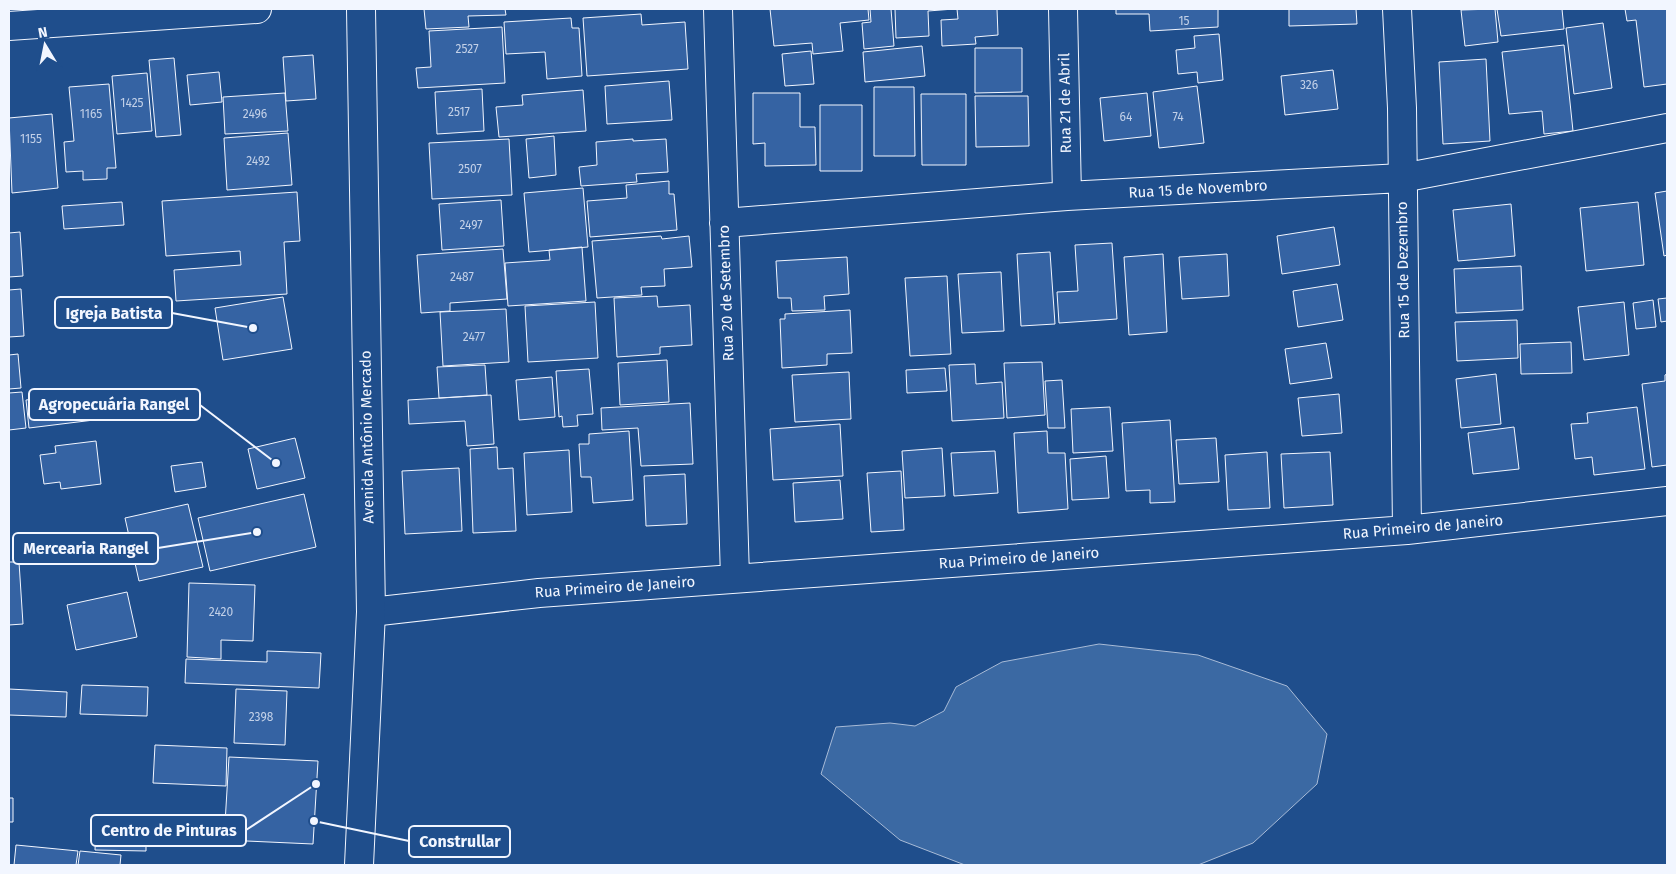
<svg xmlns="http://www.w3.org/2000/svg" width="1676" height="874" font-family="'Fira Sans',sans-serif">
	<style>
		.water { fill: #3b69a3; stroke: #a8bbd7 }
		.building { fill: #3563a3; stroke: #f2f6ff }
		.lines { fill: none; stroke-linecap: round; stroke-linejoin: round }
		.minor-casing { stroke: #f2f6ff; stroke-width: 30 }
		.tertiary-casing { stroke: #f2f6ff; stroke-width: 30 }
		.minor { stroke: #1f4e8c; stroke-width: 28 }
		.tertiary { stroke: #1f4e8c; stroke-width: 28 }
		.labels { text-anchor: middle; stroke-width: 4; stroke-linejoin: round; paint-order: stroke }
		.number-label { font-size: 12px; fill: #c3d1e8 }
		.street-label { font-size: 15px; fill: #f2f6ff; stroke: #1f4e8c }
		.leader { fill: none; stroke: #f2f6ff; stroke-width: 2 }
		.callout-dot { fill: #f2f6ff; stroke: #1f4e8c; stroke-width: 2 }
		.callout { fill: #1f4e8c; stroke: #f2f6ff; stroke-width: 2 }
		.callout-label { font-size: 16px; text-anchor: middle; font-weight: bold; fill: #f2f6ff }
	</style>
	<rect width="100%" height="100%" fill="#1f4e8c"/>
	<path class="water" d="M1099,644L1198,655L1287,686L1327,734L1317,784L1253,843L1198,865H965L900,840L821,774L836,727L890,723L915,726L944,711L956,687L1002,662Z"/>
	<path class="building" d="M424,9H505L506,15L468,16L469,27L426,29Z
		M770,9H868L869,20L840,23L843,51L813,54L812,43L774,46Z
		M870,9H891L894,46L864,49L862,23L871,22Z
		M895,9H954L928,11L929,36L896,38Z
		M957,9H997L998,35L975,37L976,44L942,46L941,20L958,19Z
		M1116,9H1218V27L1150,31L1149,14H1116Z
		M1289,9H1356L1357,24L1289,26Z
		M1495,9L1498,42L1465,46L1461,10Z
		M1497,9H1562L1564,29L1501,36Z
		M1625,9H1667V84L1644,87L1636,20L1627,21Z
		M641,14L642,25L685,22L688,69L587,76L583,18Z
		M571,18L572,28H579L582,76L547,79L545,52L506,54L504,22Z
		M1603,23L1612,88L1574,94L1566,28Z
		M502,27L505,83L418,88L416,68L431,67L429,31Z
		M1219,34L1223,80L1198,83L1197,72L1178,74L1176,50L1195,48L1194,36Z
		M1564,45L1573,131L1544,134L1542,111L1509,114L1502,52Z
		M922,46L925,76L865,82L863,52Z
		M975,48H1022V92L975,93Z
		M811,51L814,84L785,86L782,54Z
		M313,55L316,99L286,101L283,57Z
		M174,58L181,135L156,137L149,60Z
		M1486,59L1490,141L1443,144L1439,62Z
		M1333,70L1338,109L1285,115L1281,76Z
		M219,72L222,102L190,105L187,75Z
		M147,73L152,131L117,134L112,76Z
		M669,81L672,120L607,124L605,86Z
		M109,84L116,168H107V179L83,180V171L66,172L64,142L74,141L69,87Z
		M1197,86L1204,143L1159,148L1153,92Z
		M874,87H914L915,156H874Z
		M482,89L484,131L437,134L435,92Z
		M583,90L586,131L499,137L496,107L523,105L522,95Z
		M285,93L288,131L225,134L223,97Z
		M753,93H800V127H815L816,165L765,166V143L753,144Z
		M1147,93L1151,136L1104,141L1100,98Z
		M921,94H966V165H922Z
		M975,96H1028L1029,146L976,147Z
		M820,105H862V171H820Z
		M52,114L58,188L12,193L9,118Z
		M288,133L292,185L227,190L224,138Z
		M554,136L556,175L529,178L526,139Z
		M509,139L512,195L432,199L429,143Z
		M633,139V141L666,139L668,172L636,174L637,182L581,186L579,167L597,165L596,142Z
		M669,181V194H674L677,230L590,237L587,201L627,198L626,185Z
		M583,188L588,247L529,252L524,193Z
		M1667,191V255L1664,256L1655,193Z
		M297,192L300,241L284,242L287,294L176,301L174,270L241,265L240,251L166,256L162,201Z
		M501,200L504,246L442,250L439,204Z
		M122,202L124,225L64,229L62,206Z
		M1638,202L1644,265L1586,271L1580,208Z
		M1511,204L1515,256L1458,261L1453,210Z
		M1334,227L1340,265L1282,274L1277,236Z
		M20,232L23,276L9,277V233Z
		M661,236L662,239L689,236L692,267L664,269L665,286L641,287L642,295L597,298L592,241Z
		M1112,243L1117,319L1059,323L1057,292L1078,291L1075,245Z
		M582,247L586,301L508,306L505,263L550,260L549,250Z
		M503,249L507,299L450,303V311L421,313L417,255Z
		M1050,252L1055,324L1021,326L1017,254Z
		M1163,254L1167,332L1129,335L1124,257Z
		M1227,254L1229,296L1182,299L1179,257Z
		M847,257L849,294L824,296L825,310L792,311L791,298H778L776,261Z
		M1521,266L1523,310L1456,313L1454,269Z
		M1001,272L1004,331L962,333L958,274Z
		M947,276L951,354L910,356L905,278Z
		M1337,284L1343,320L1298,327L1293,291Z
		M21,289L24,336L9,337V290Z
		M657,296L658,307L690,305L692,345L660,347V354L617,357L614,298Z
		M283,297L292,349L223,360L215,308Z
		M1667,298V321L1661,322L1658,299Z
		M1653,300L1656,327L1636,329L1633,303Z
		M595,302L598,358L528,362L525,306Z
		M1624,302L1629,355L1584,360L1578,307Z
		M506,309L509,362L443,366L440,312Z
		M850,310L852,353L827,354V365L782,368L780,319H785V314Z
		M1517,320L1518,358L1457,361L1455,322Z
		M1571,342L1572,373L1521,374L1520,344Z
		M1326,343L1332,378L1290,384L1285,349Z
		M18,354L21,388L9,389V355Z
		M667,360L669,402L620,405L618,363Z
		M1042,362L1045,415L1007,418L1004,363Z
		M975,364L976,384L1002,382L1004,418L952,421L949,365Z
		M485,365L487,395L439,398L437,367Z
		M945,368L947,391L907,393L906,370Z
		M589,369L593,414L577,415L578,426L563,427L562,416L559,417L556,371Z
		M849,372L851,419L795,422L792,375Z
		M1496,374L1501,424L1461,428L1456,379Z
		M1667,374V465L1652,467L1642,384L1665,381V375Z
		M552,377L555,417L519,420L516,380Z
		M1062,380L1065,428H1048L1045,381Z
		M99,391L102,419L29,428L26,400Z
		M22,392L26,428L9,430V393Z
		M1339,394L1342,433L1302,436L1298,398Z
		M491,395L494,444L467,446L465,421L409,424L408,400Z
		M690,403L693,464L641,466L638,428L602,430L601,408Z
		M1110,407L1113,451L1073,453L1071,409Z
		M1637,407L1645,469L1594,475L1592,457L1575,459L1571,424L1588,423L1587,413Z
		M1170,420L1175,502L1150,503V490L1126,491L1122,423Z
		M840,424L843,476L773,480L770,429Z
		M1514,427L1519,469L1473,474L1468,433Z
		M629,431L633,500L593,503L591,477H581L579,444H589V434Z
		M1047,431L1048,453H1065L1068,509L1018,513L1014,433Z
		M295,438L305,478L257,489L248,449Z
		M1216,438L1219,482L1179,484L1176,440Z
		M96,441L101,484L61,489L60,482L44,484L40,455L56,453L55,446Z
		M497,447L498,469L513,468L516,531L473,533L470,449Z
		M942,448L945,496L905,498L902,451Z
		M569,450L572,512L527,515L524,453Z
		M995,451L998,493L954,496L951,453Z
		M1267,452L1270,508L1228,510L1225,455Z
		M1330,452L1333,505L1284,508L1281,454Z
		M1106,456L1109,498L1072,500L1070,459Z
		M202,462L206,487L175,492L171,466Z
		M459,468L462,531L405,534L402,471Z
		M901,471L904,530L871,532L867,473Z
		M685,474L687,524L646,526L644,476Z
		M840,480L843,519L795,522L793,483Z
		M304,494L316,547L210,571L198,518Z
		M188,504L203,567L139,581L125,518Z
		M9,562H19L23,624L9,625Z
		M189,583L255,585L253,641L221,640V659L187,657Z
		M127,592L137,637L76,650L67,605Z
		M267,651L321,653L319,688L185,683L186,659L267,662Z
		M82,685L148,687L147,716L80,714Z
		M9,689L67,692L66,717L9,715Z
		M236,689L287,691L285,745L234,743Z
		M155,745L227,748L226,786L153,783Z
		M229,757L318,761L313,844L224,840Z
		M9,798H13V822H9Z
		M96,823L146,824V851L95,850Z
		M16,845L78,851L76,865H14Z
		M80,851L121,855L120,865H78Z"/>
	<g class="lines">
		<g class="minor-casing">
			<path id="minor" d="M718,9L735,578
				M1063,9L1067,196
				M1397,9L1402,108L1407,530
				M724,223L1067,196L1402,178L1667,128
				M371,612L539,593L1407,530L1667,501"/>
		</g>
		<g class="tertiary-casing">
			<path id="tertiary" d="M9,26L257,9
				M359,865L371,612L361,9"/>
		</g>
		<use href="#minor" class="minor"/>
		<use href="#tertiary" class="tertiary"/>
	</g>
	<g class="labels">
		<g class="number-label">
			<text x="1184" y="25">15</text>
			<text x="467" y="53">2527</text>
			<text x="1309" y="89">326</text>
			<text x="132" y="107">1425</text>
			<text x="459" y="116">2517</text>
			<text x="91" y="118">1165</text>
			<text x="255" y="118">2496</text>
			<text x="1126" y="121">64</text>
			<text x="1178" y="121">74</text>
			<text x="31" y="143">1155</text>
			<text x="258" y="165">2492</text>
			<text x="470" y="173">2507</text>
			<text x="471" y="229">2497</text>
			<text x="462" y="281">2487</text>
			<text x="474" y="341">2477</text>
			<text x="221" y="616">2420</text>
			<text x="261" y="721">2398</text>
		</g>
		<g class="street-label">
			<text transform="translate(1065 103) rotate(-91)" y="5">Rua 21 de Abril</text>
			<text transform="translate(1198 189) rotate(-3)" y="5">Rua 15 de Novembro</text>
			<text transform="translate(1403 270) rotate(-91)" y="5">Rua 15 de Dezembro</text>
			<text transform="translate(726 293) rotate(-92)" y="5">Rua 20 de Setembro</text>
			<text transform="translate(367 437) rotate(-91)" y="5">Avenida Antônio Mercado</text>
			<text transform="translate(1423 527) rotate(-5)" y="5">Rua Primeiro de Janeiro</text>
			<text transform="translate(1019 558) rotate(-4)" y="5">Rua Primeiro de Janeiro</text>
			<text transform="translate(615 587) rotate(-4)" y="5">Rua Primeiro de Janeiro</text>
		</g>
	</g>
	<path class="leader" d="M253 328L172 313M276 463L200 405M257 532L158 548M316 784L246 830M314 821L409 841"/>
	<g class="callout-dot">
		<circle cx="253" cy="328" r="5"/>
		<circle cx="276" cy="463" r="5"/>
		<circle cx="257" cy="532" r="5"/>
		<circle cx="316" cy="784" r="5"/>
		<circle cx="314" cy="821" r="5"/>
	</g>
	<g class="callout">
		<rect x="55" y="297" width="117" height="31" rx="5"/>
		<rect x="29" y="389" width="171" height="31" rx="5"/>
		<rect x="13" y="533" width="145" height="31" rx="5"/>
		<rect x="91" y="815" width="155" height="31" rx="5"/>
		<rect x="409" y="826" width="101" height="31" rx="5"/>
	</g>
	<g class="callout-label">
		<text x="114" y="319">Igreja Batista</text>
		<text x="114" y="410">Agropecuária Rangel</text>
		<text x="86" y="554">Mercearia Rangel</text>
		<text x="169" y="836">Centro de Pinturas</text>
		<text x="460" y="847">Construllar</text>
	</g>
	<rect width="1676" height="874" fill="none" stroke="#f2f6ff" stroke-width="20"/>
	<g transform="translate(45 45) rotate(350)" stroke="#1f4e8c" stroke-width="4" paint-order="stroke">
	<path d="M0-4L9 19L0 12L-9 19Z" fill="#f2f6ff"/>
	<text y="-8" font-size="14" font-weight="bold" text-anchor="middle" fill="#f2f6ff">N</text>
	</g>
</svg>
